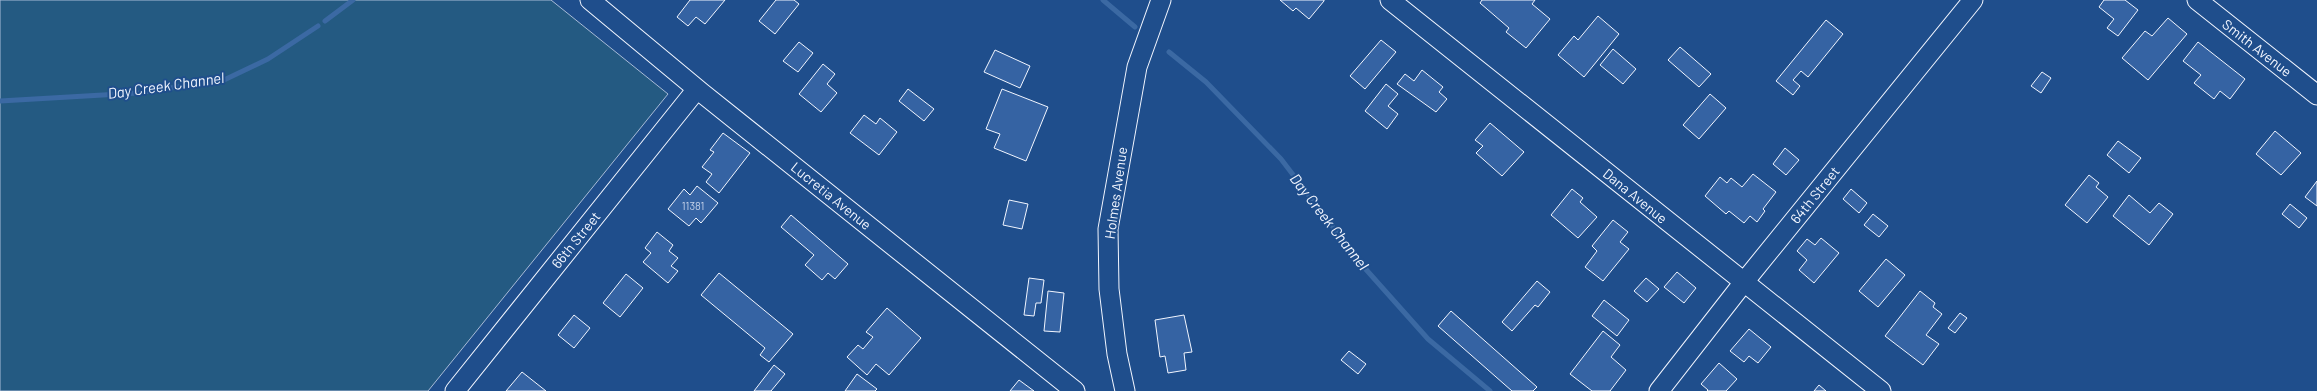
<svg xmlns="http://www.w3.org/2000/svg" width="2317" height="391" font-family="Barlow,sans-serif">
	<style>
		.green { fill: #245a82; stroke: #a8bbd7 }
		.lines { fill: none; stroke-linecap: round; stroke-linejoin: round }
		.stream { stroke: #3b69a3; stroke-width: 5 }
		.building { fill: #3563a3; stroke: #f2f6ff }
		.minor-casing { stroke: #f2f6ff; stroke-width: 21 }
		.minor { stroke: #1f4e8c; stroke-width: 19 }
		.labels { text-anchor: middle; stroke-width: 4; stroke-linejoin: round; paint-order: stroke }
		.number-label { font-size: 11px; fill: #c3d1e8 }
		.street-label { font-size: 14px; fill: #f2f6ff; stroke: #1f4e8c }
		.water-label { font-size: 15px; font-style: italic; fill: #f2f6ff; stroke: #1f4e8c }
	</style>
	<rect width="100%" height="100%" fill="#1f4e8c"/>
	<path class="green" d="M0,0H551L668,94L428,391H0Z"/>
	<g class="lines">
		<path class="stream" d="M1103,0L1135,27
			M325,21L353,0
			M1169,52L1206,82L1281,159L1362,265L1428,339L1490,391
			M0,101L137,93L224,80L268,59L318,26"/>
	</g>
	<path class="building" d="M690,0H725L705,24L696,17L688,26L677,17Z
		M776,0H794L799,4L775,34L759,21Z
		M1280,0H1324V1L1309,19L1296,8L1293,11Z
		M1482,0H1535L1532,4L1550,19L1526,48L1506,32L1509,28L1480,3Z
		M2104,0H2125L2138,10L2118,36L2107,28L2114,19L2099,7Z
		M1598,16L1619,34L1584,77L1558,55L1574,36L1578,40Z
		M2168,18L2187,34L2148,80L2122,58L2145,31L2152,36Z
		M1826,20L1843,34L1808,77L1801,71L1793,80L1800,86L1793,95L1776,81Z
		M1381,40L1396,52L1365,89L1350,76Z
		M799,42L813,53L798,72L783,61Z
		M2198,42L2245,79L2230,99L2220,91L2214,99L2194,83L2201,75L2183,61Z
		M1680,47L1711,74L1699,87L1668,60Z
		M1613,49L1636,69L1623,84L1600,65Z
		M995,50L1030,66L1020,88L984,72Z
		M823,64L835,74L827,84L837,93L821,112L799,94Z
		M1422,70L1443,87L1439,92L1447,99L1436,112L1397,84L1405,74L1414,81Z
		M2042,72L2051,78L2041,93L2031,86Z
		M1386,84L1398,94L1388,106L1398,114L1387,129L1365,111Z
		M908,89L934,109L924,121L899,101Z
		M1002,89L1048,107L1026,161L994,148L1000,134L986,129Z
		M1710,94L1726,108L1699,139L1683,125Z
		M864,115L876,124L880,118L897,132L879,155L850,133Z
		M1490,123L1524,152L1502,176L1476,153L1483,146L1475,140Z
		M2275,131L2301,153L2281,175L2256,154Z
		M723,133L750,153L719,193L706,182L712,174L702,167L714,152L710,150Z
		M2118,141L2141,158L2129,173L2107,155Z
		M1785,148L1799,160L1786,175L1773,164Z
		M1753,174L1776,192L1763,209L1765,211L1757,222L1750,216L1744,223L1729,211L1726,214L1705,196L1720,177L1727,183L1731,178L1742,187Z
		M2089,175L2099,183L2096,187L2108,197L2087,223L2065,205Z
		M2317,181V206L2305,197Z
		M697,186L718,203L701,223L696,218L689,226L668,209L684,189L690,195Z
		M1572,189L1583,198L1580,202L1597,217L1578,238L1551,215Z
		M1851,189L1867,203L1859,213L1843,199Z
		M2129,195L2150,213L2159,203L2173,214L2149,245L2113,216Z
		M1009,200L1028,204L1022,229L1003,225Z
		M2290,204L2307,218L2299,228L2282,214Z
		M1873,214L1888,226L1879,237L1864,225Z
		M791,215L848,264L835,279L828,273L822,280L805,265L814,255L781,227Z
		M1613,220L1628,232L1620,242L1629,249L1603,281L1585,267L1597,251L1592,246Z
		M657,232L673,245L669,251L678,258L671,266L678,271L668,283L643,262L651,253L645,248Z
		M1821,238L1839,253L1814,283L1799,270L1807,260L1797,251L1807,239L1815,245Z
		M1886,259L1905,275L1878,307L1859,291Z
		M1677,272L1696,288L1684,303L1664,287Z
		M719,273L793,334L769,362L760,355L765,348L701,295Z
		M626,274L643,288L620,317L603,303Z
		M1029,278L1044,280L1041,303H1036L1034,316L1024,315Z
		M1646,278L1659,289L1647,302L1634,291Z
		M1537,281L1550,292L1538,307L1535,305L1512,331L1502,322Z
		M1048,291L1064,293L1060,332L1044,331Z
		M1920,291L1935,303L1933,307L1942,314L1926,335L1939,344L1923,365L1885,336Z
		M1604,300L1629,320L1617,336L1592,316Z
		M887,308L921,338L889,375L876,364L867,375L847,357L858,345L863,349L873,337L866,332Z
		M1451,311L1537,387L1533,391H1512L1438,326Z
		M1960,313L1967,318L1955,333L1948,328Z
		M574,315L590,328L574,348L558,335Z
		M1184,315L1192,352L1184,353L1186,370L1168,373L1165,356L1160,357L1155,320Z
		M1749,329L1771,347L1758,363L1749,356L1744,362L1730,351Z
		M1603,331L1620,345L1611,357L1626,370L1610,391H1592L1570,374Z
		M1349,351L1366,364L1358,374L1341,360Z
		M1719,363L1737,379L1726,391H1707L1708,390L1701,384Z
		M774,365L785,374L771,391H754Z
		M522,372L546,391H506Z
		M857,374L877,389L875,391H845Z
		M1019,380L1034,391H1010Z
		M1819,385L1826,391H1814Z"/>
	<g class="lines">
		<g class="minor-casing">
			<path id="minor" d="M590,0L702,93L1075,391
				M1390,0L1881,391
				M2197,0L2317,95
				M455,391L697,89
				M1125,391L1117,354L1109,289L1108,229L1137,67L1161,0
				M1659,391L1744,282L1973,0"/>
		</g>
		<use href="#minor" class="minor"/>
	</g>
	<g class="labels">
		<g class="number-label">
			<text x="693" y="210">11381</text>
		</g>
		<g class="street-label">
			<text transform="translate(2257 48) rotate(38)" y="5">Smith Avenue</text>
			<text transform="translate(1116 193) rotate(-82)" y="5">Holmes Avenue</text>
			<text transform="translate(1815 195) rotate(-51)" y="5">64th Street</text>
			<text transform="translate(831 196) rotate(39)" y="5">Lucretia Avenue</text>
			<text transform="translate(1635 196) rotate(39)" y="5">Dana Avenue</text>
			<text transform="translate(576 240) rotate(-51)" y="5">66th Street</text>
		</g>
		<g class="water-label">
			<text transform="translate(166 86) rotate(-8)" y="5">Day Creek Channel</text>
			<text transform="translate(1329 222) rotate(52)" y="5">Day Creek Channel</text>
		</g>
	</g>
</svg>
